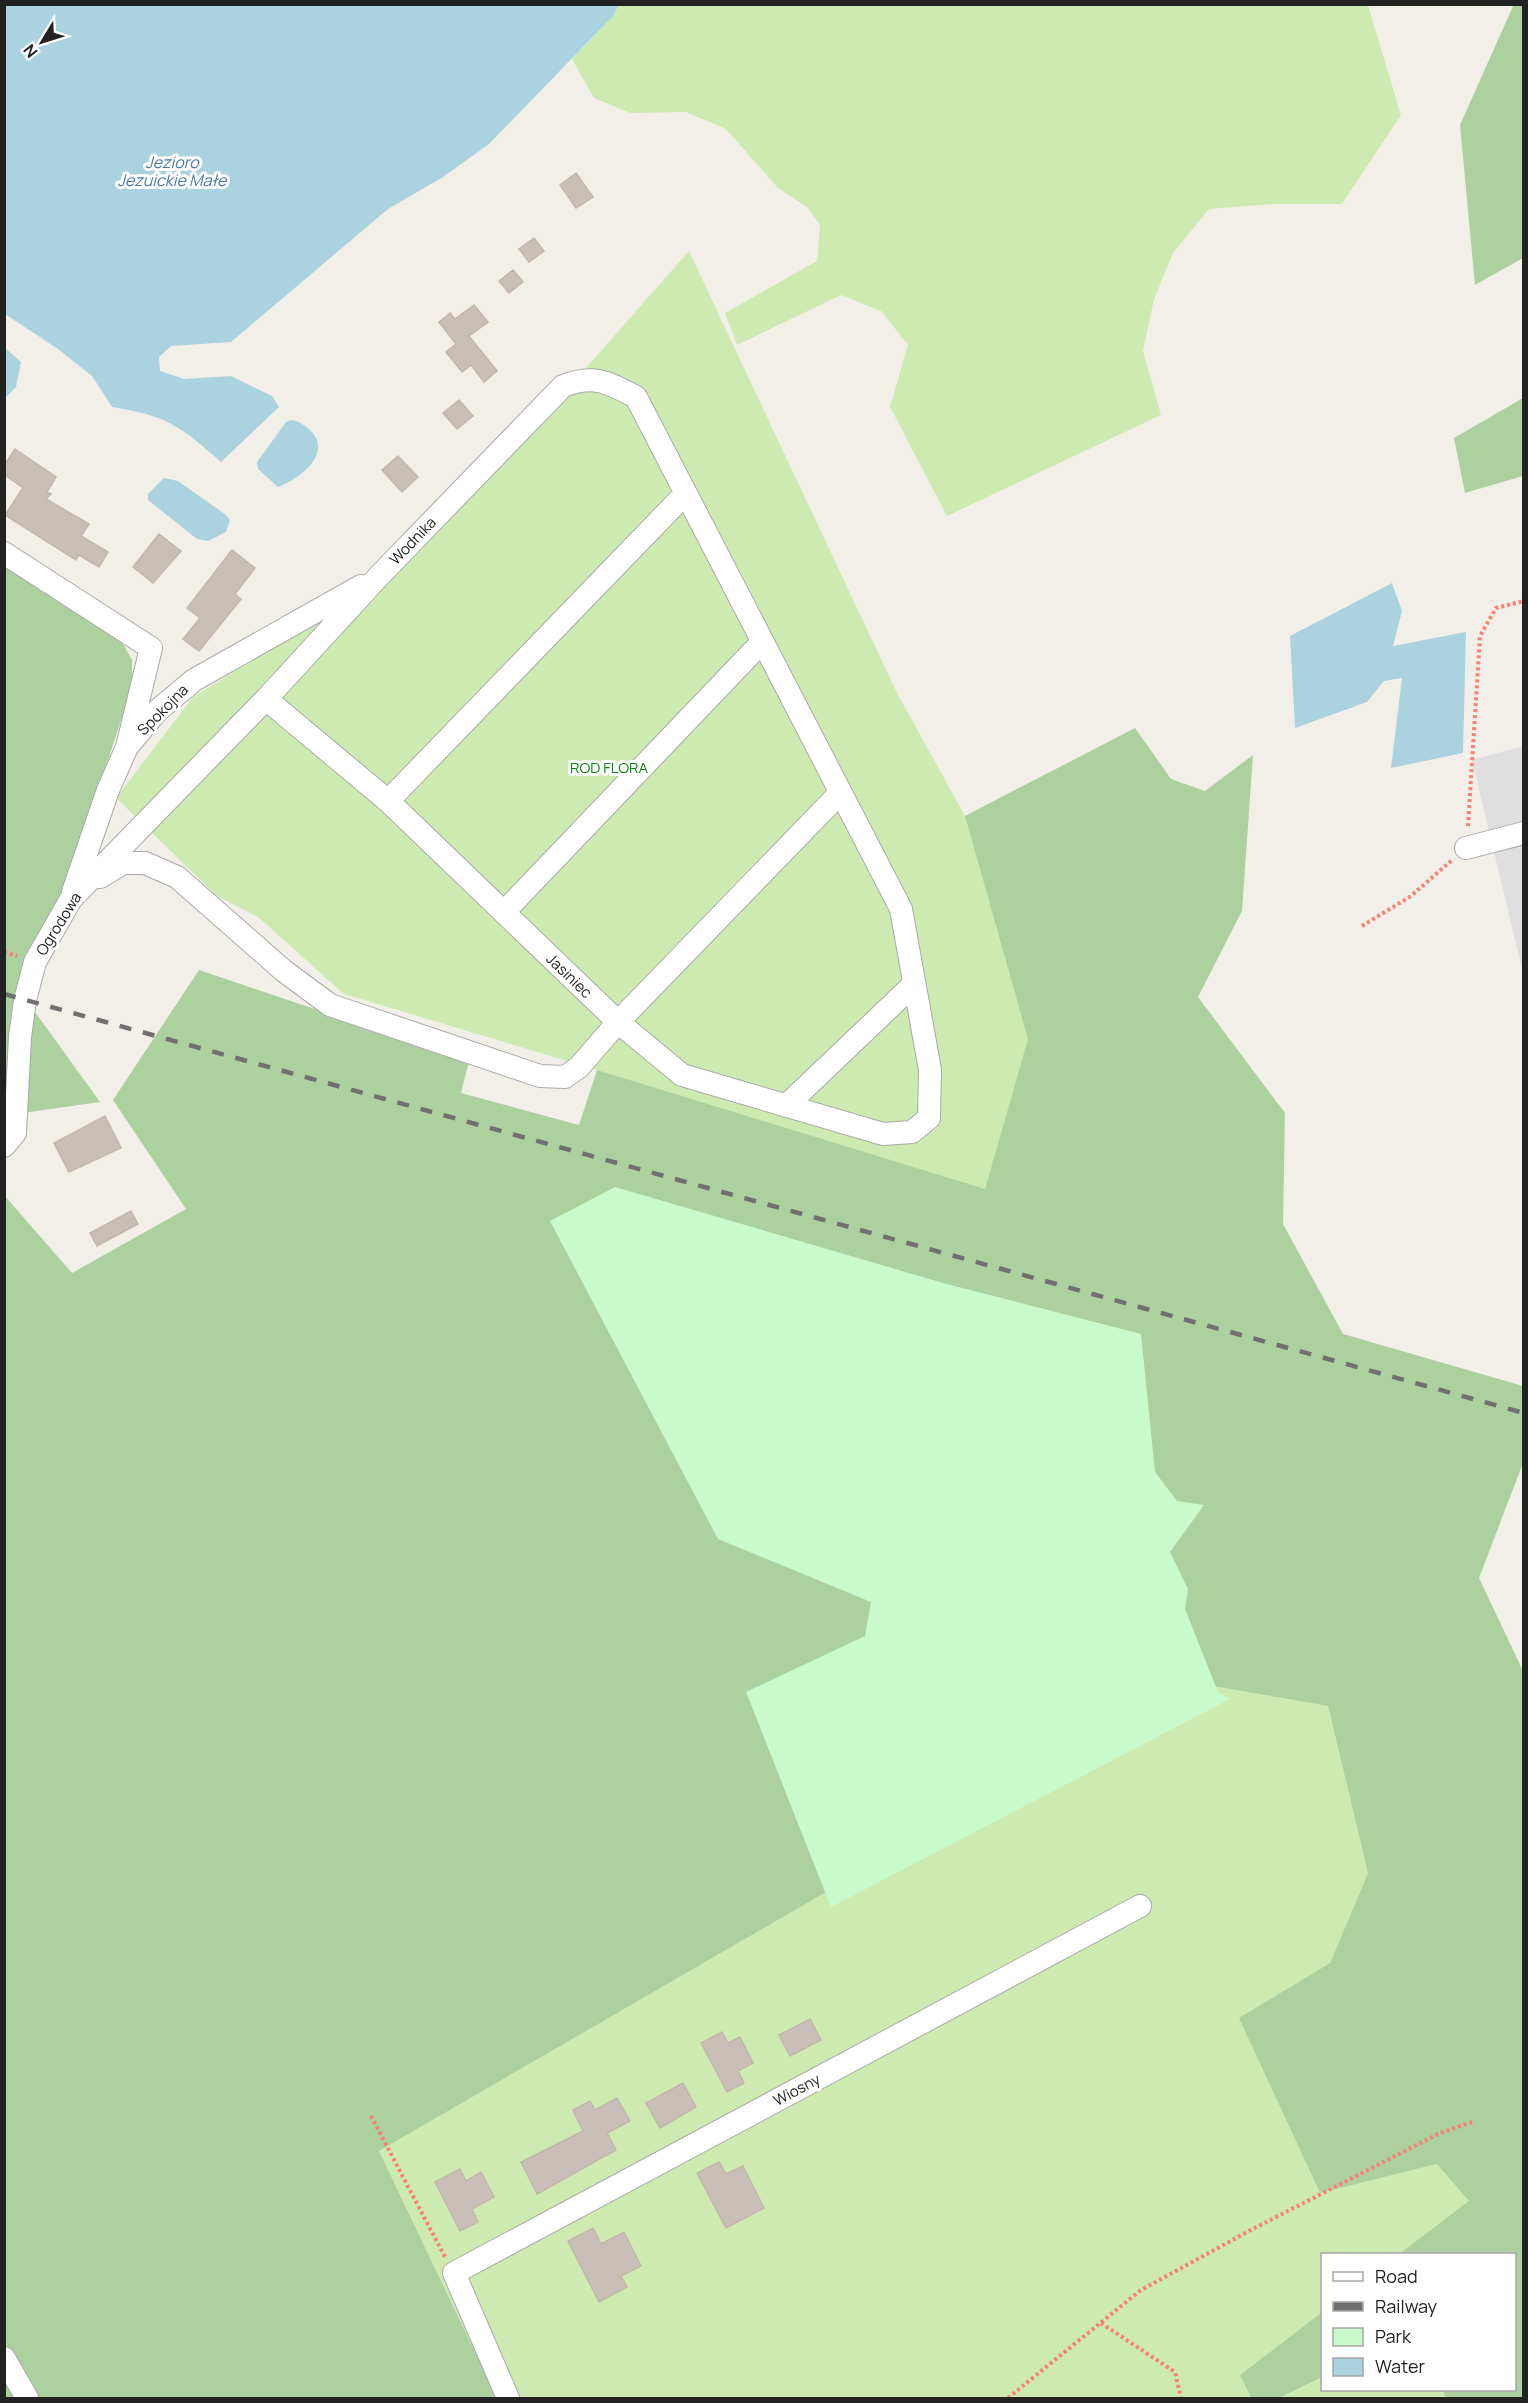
<svg xmlns="http://www.w3.org/2000/svg" width="1528" height="2403" font-family="Manrope,sans-serif">
	<style>
		.residential { fill: #e0dfdf }
		.grass { fill: #cdebb0 }
		.forest { fill: #add19e }
		.park { fill: #c8facc }
		.water { fill: #aad3df }
		.building { fill: #c7bfb8; stroke: #c4b6ab; stroke-width: 1.5 }
		.lines { fill: none; stroke-linecap: round; stroke-linejoin: round }
		.street-casing { stroke: #a9a9a9; stroke-width: 24 }
		.path { stroke: #fa8072; stroke-width: 4; stroke-dasharray: 3 3; stroke-linecap: butt }
		.street { stroke: #fff; stroke-width: 22 }
		.rail { stroke: #707070; stroke-width: 4.5; stroke-dasharray: 12 12; stroke-linecap: butt }
		.labels { text-anchor: middle; stroke-width: 6; stroke-linejoin: round; paint-order: stroke }
		.street-label { font-size: 15px; fill: #222; stroke: #fff }
		.park-label { font-size: 15px; fill: #0c8416; stroke: #fff }
		.water-label { font-size: 16px; font-style: italic; fill: #4a7aab; stroke: #fff }
	</style>
	<rect width="100%" height="100%" fill="#f2efe9"/>
	<path class="residential" d="M1523,746V973L1472,760Z"/>
	<path class="grass" d="M619,5H1368L1401,115L1342,204H1273L1209,209L1173,253L1154,299L1143,351L1161,415L947,516L890,407L908,345L881,311L841,295L737,345L725,313L817,261L820,225L807,207L778,188L726,129L686,112L630,113L594,98L572,59L613,16Z
		M689,251L897,693L965,816L1034,1040L985,1194L597,1070L344,994L258,917L217,896L116,798L193,697L387,576L564,393Z
		M1189,1682L1328,1706L1368,1873L1330,1963L1240,2018L1320,2193L1437,2164L1470,2201L1399,2254H1322V2312L1240,2375L1251,2398H497L379,2151Z
		M1322,2377V2390H1443L1445,2398H1279Z"/>
	<path class="forest" d="M1514,4L1524,5L1523,258L1475,285L1460,125Z
		M1523,398V476L1465,493L1454,438Z
		M5,563L120,638L132,660V687L72,869L17,987L100,1102L8,1115L5,1161Z
		M1135,728L1171,779L1205,791L1253,755L1242,911L1198,997L1285,1113L1283,1224L1343,1334L1523,1386V1463L1479,1578L1523,1671V2398H1445L1443,2390H1514V2254H1399L1469,2201L1437,2164L1320,2193L1239,2018L1330,1963L1368,1873L1328,1706L1189,1682L379,2151L497,2398H5L4,1195L72,1273L186,1209L113,1100L199,970L469,1061L461,1093L579,1125L597,1070L985,1189L1028,1039L965,816Z
		M1322,2312V2377L1279,2398H1251L1240,2375Z"/>
	<path class="park" d="M615,1187L943,1283L1141,1334L1155,1472L1177,1501L1204,1505L1170,1552L1188,1589L1185,1609L1218,1692L1230,1699L831,1907L746,1692L865,1636L871,1602L718,1539L550,1221Z"/>
	<path class="water" d="M4,5L5,4L619,5L613,16L489,144L443,177L388,209L231,342L171,346L159,357L160,371L184,379L231,376L272,396L279,407L221,462C180,426 168,416 112,407L92,376L58,349L5,314Z
		M4,347L21,362L16,387L5,398Z
		M291,420C299,421 306,426 312,432C332,455 299,479 278,487L258,469L257,462L286,422Z
		M164,478L178,481L226,515L230,520L226,532L208,541L197,539L148,500V494Z
		M1392,583L1402,611L1393,646L1466,632L1463,753L1391,768L1402,678L1384,681L1367,702L1295,728L1290,636Z"/>
	<path class="building" d="M576,173L593,197L576,208L560,185Z
		M534,238L544,251L529,262L519,249Z
		M513,270L523,282L509,293L499,281Z
		M474,305L488,322L469,336L497,371L484,382L471,365L462,372L446,352L456,344L439,322L450,313L455,319Z
		M459,400L473,416L457,429L443,413Z
		M15,449L56,477L47,492L51,494L46,499L89,524L81,536L108,552L99,567L79,555L76,560L5,515L23,488L5,475V464Z
		M398,456L418,477L402,492L382,470Z
		M159,534L181,551L153,583L133,567Z
		M232,550L255,568L235,594L241,599L199,651L183,639L200,618L187,608Z
		M105,1116L121,1148L69,1172L54,1143Z
		M131,1211L138,1224L97,1246L90,1233Z
		M810,2019L821,2040L790,2056L779,2035Z
		M722,2032L728,2043L740,2037L753,2063L738,2071L744,2083L727,2092L701,2043Z
		M683,2083L696,2107L660,2128L646,2103Z
		M617,2098L630,2121L607,2133L616,2150L537,2194L521,2162L583,2131L573,2110L590,2101L595,2110Z
		M719,2162L726,2174L743,2166L764,2208L726,2228L697,2173Z
		M460,2169L466,2181L481,2172L494,2197L472,2209L478,2222L460,2231L435,2182Z
		M593,2228L601,2244L624,2232L641,2266L621,2276L627,2287L599,2302L568,2241Z"/>
	<g class="lines">
		<g class="street-casing">
			<path id="street" d="M4,553L151,648L127,747L157,711L194,680L361,586
				M388,801L685,494
				M1466,848L1524,833
				M100,877L123,863H145L177,877L284,971L330,1005L540,1076L565,1077L579,1067L618,1022L840,793
				M73,892L108,790L127,747
				M504,912L762,642
				M786,1106L914,984
				M4,1146L15,1133L20,1037L25,1000L35,962L71,899L266,699L379,576L563,386C594,374 607,382 636,397L901,909L930,1070L929,1118L912,1132L883,1134L682,1075L618,1022L388,801L266,699
				M4,2358L27,2398
				M508,2398L454,2273L1140,1906"/>
		</g>
		<path class="path" d="M1468,826L1480,636L1496,608L1524,601
			M1362,926L1411,896L1452,860
			M4,952L17,956
			M371,2116L445,2257
			M1101,2323L1175,2372L1181,2398
			M1008,2398L1141,2290L1249,2231L1438,2134L1475,2121"/>
		<use href="#street" class="street"/>
		<path class="rail" d="M4,994L1524,1413"/>
	</g>
	<g class="labels">
		<g class="street-label">
			<text transform="translate(413 541) rotate(-46)" y="5">Wodnika</text>
			<text transform="translate(163 710) rotate(-45)" y="5">Spokojna</text>
			<text transform="translate(59 924) rotate(-58)" y="5">Ogrodowa</text>
			<text transform="translate(569 976) rotate(44)" y="5">Jasiniec</text>
			<text transform="translate(797 2090) rotate(-28)" y="5">Wiosny</text>
		</g>
		<g class="park-label">
			<text x="609" y="773">ROD FLORA</text>
		</g>
		<g class="water-label">
			<text x="172" y="168">Jezioro<tspan x="172" dy="18">Jezuickie Małe</tspan></text>
		</g>
	</g>
	<rect width="1528" height="2403" fill="none" stroke="#222222" stroke-width="12"/>
	<rect x="1321" y="2253" width="195" height="138" fill="#ffffff" stroke="#a7a7a7" stroke-width="1.5"/>
	<rect x="1333" y="2272" width="30" height="9" fill="#ffffff" stroke="#a7a7a7" stroke-width="1.5"/>
	<text x="1375" y="2283" font-size="18" fill="#222222">Road</text>
	<rect x="1333" y="2302" width="30" height="9" fill="#707070" stroke="#a7a7a7" stroke-width="1.5"/>
	<text x="1375" y="2313" font-size="18" fill="#222222">Railway</text>
	<rect x="1333" y="2328" width="30" height="18" fill="#c8facc" stroke="#a7a7a7" stroke-width="1.5"/>
	<text x="1375" y="2343" font-size="18" fill="#222222">Park</text>
	<rect x="1333" y="2358" width="30" height="18" fill="#aad3df" stroke="#a7a7a7" stroke-width="1.5"/>
	<text x="1375" y="2373" font-size="18" fill="#222222">Water</text>
	<g transform="translate(42 42) rotate(232)" stroke="#ffffff" stroke-width="4.5" paint-order="stroke">
	<path d="M0-4.5L10 22L0 15L-10 22Z" fill="#222222"/>
	<text y="-9" font-size="16" font-weight="bold" text-anchor="middle" fill="#222222">N</text>
	</g>
</svg>
